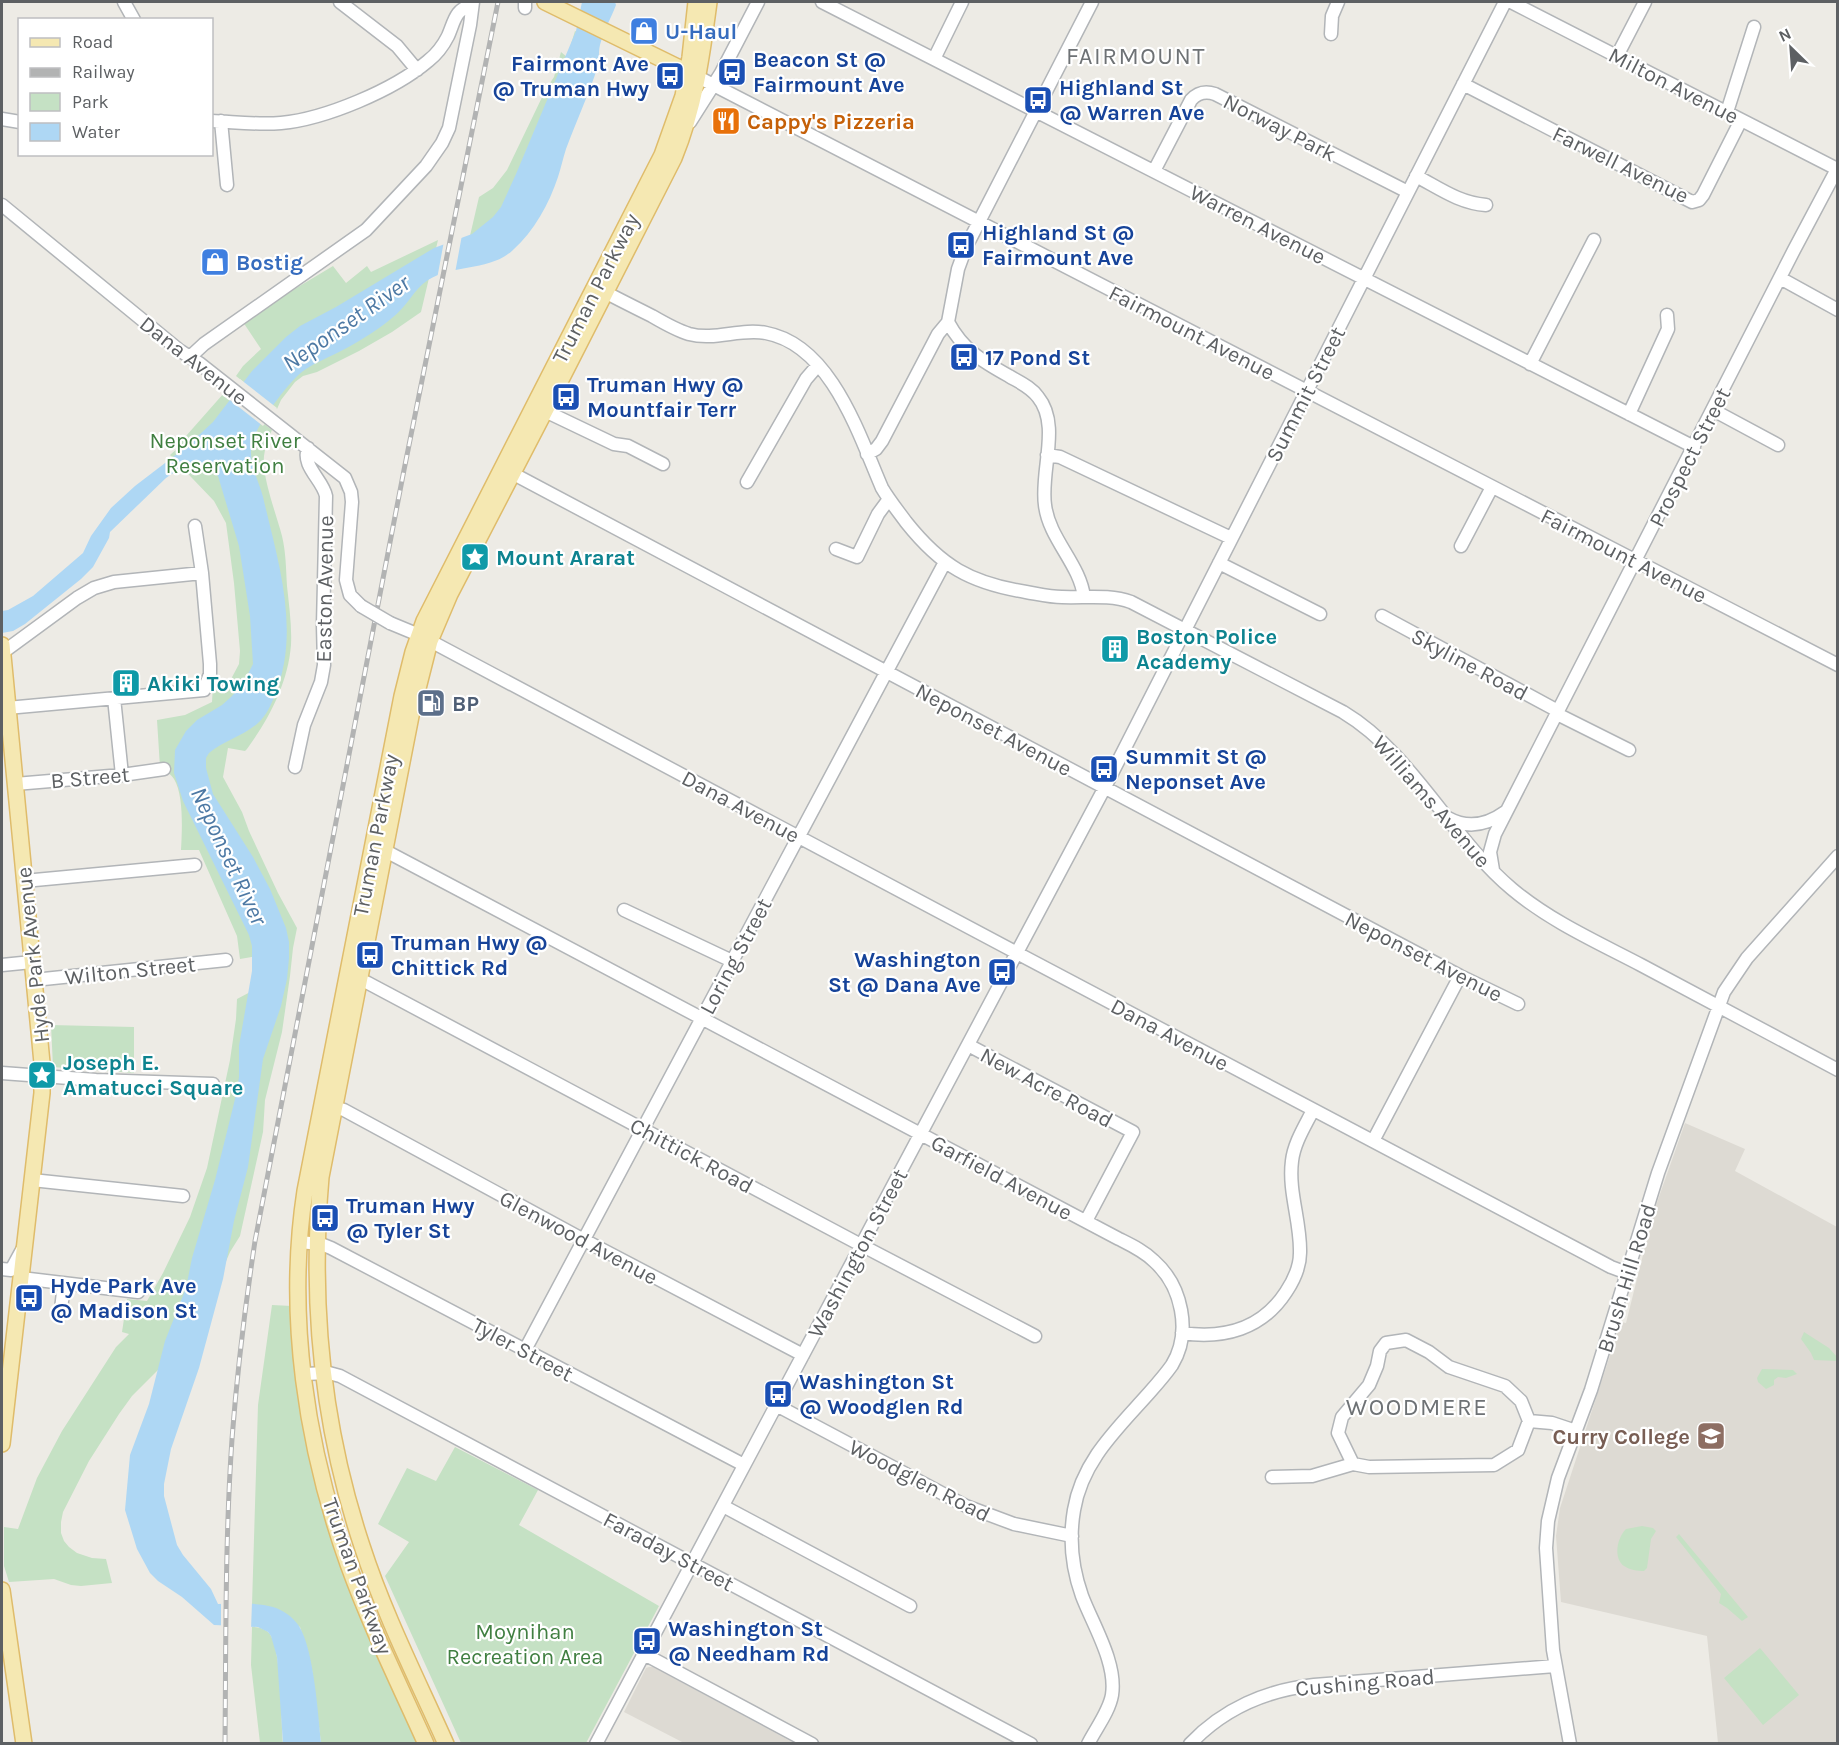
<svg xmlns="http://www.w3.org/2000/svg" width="1839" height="1745" font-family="Karla,sans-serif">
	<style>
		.education { fill: #dddad3 }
		.green { fill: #c5e1c4 }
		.water { fill: #aed7f4 }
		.pier { fill: #edebe5 }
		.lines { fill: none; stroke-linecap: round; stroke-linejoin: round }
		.minor-casing { stroke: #b2b5b8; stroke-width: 15 }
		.major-casing { stroke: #dfbc6b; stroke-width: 18 }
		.minor { stroke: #fff; stroke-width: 12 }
		.major { stroke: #f5e8b2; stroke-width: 15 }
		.rail-casing { stroke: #b2b3b3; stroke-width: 5 }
		.rail { stroke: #fff; stroke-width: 3; stroke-dasharray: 9; stroke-linecap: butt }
		.minor-bridge-casing { stroke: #b2b5b8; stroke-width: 15; stroke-linecap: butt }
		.minor-bridge { stroke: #fff; stroke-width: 12 }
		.labels { text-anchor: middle; stroke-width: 4.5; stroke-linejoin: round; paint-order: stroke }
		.shop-label { font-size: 22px; font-weight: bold; fill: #366cbe; stroke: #fff; text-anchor: start }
		.transit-label { font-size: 22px; font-weight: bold; fill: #164399; stroke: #fff; text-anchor: start }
		.street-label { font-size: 22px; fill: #5d6063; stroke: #fff }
		.food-label { font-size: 22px; font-weight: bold; fill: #c56008; stroke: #fff; text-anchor: start }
		.park-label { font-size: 22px; fill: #407f41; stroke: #fff }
		.culture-label { font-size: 22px; font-weight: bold; fill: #0d838f; stroke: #fff; text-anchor: start }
		.service-label { font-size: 22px; font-weight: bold; fill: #4e5e75; stroke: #fff; text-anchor: start }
		.education-label { font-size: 22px; font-weight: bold; fill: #785e54; stroke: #fff; text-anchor: end }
		.neighbourhood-label { font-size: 24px; letter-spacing: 1.5px; fill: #6e7275; stroke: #fff }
		.water-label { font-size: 24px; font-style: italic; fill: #4d79a4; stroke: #fff }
	</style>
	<rect width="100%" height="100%" fill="#edebe5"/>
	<path class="education" d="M1685,1123L1745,1149L1735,1171L1837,1227V1743H1718L1707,1636L1561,1602L1556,1536L1560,1508L1621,1322L1626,1323L1654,1211Z
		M649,1667H653L794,1743H684L624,1712L646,1668Z"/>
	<path class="green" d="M575,31L589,38L535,182L466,253L479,197L493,188L507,170L546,89L554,77L561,52L567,57Z
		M438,240L421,312L392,332L359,351L317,372L303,376L295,382L281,400L277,409L236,376L243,366L261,349L243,322L258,311L333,266L346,283L367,266L371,272Z
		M224,393L272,430C268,438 265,447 264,456C262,478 276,513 282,536C286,553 286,569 287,586C289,605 292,626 291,645C288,683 269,719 247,749L245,751L228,748L223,777L242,812L249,831L278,893L297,928L293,948L290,976L282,1032L265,1100L263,1132L240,1236L230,1252L221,1273L164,1364L132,1396L119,1414L89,1461L63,1512L61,1522V1533L64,1541L69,1547L77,1553L92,1558L106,1559L112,1583L81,1586L71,1585L54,1579L9,1582L4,1566V1527L18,1529L37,1478L62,1431L116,1347L129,1334L122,1332L127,1299L147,1301L163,1273L190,1217L207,1168L230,1060L236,1019L237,999L254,990L258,956L240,959L237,936L199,850H181C182,832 184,795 174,779C171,774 165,771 160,767L157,720L185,715L212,702L213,684L230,681L239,664L240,651L234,583L226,523L214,501L170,455L179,447L184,435L186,436Z
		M51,1025L134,1027V1073L53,1067Z
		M272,1305L292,1306L301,1408L419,1743H321L312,1670L307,1648L300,1627L263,1605H252L258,1405Z
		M1804,1332L1829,1348L1837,1357V1361L1814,1360L1811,1353L1801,1339Z
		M1762,1369L1793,1370L1797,1374L1786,1378L1778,1377L1774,1380V1385L1766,1389L1758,1382L1757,1378Z
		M455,1447L538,1490L519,1525L659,1606L586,1743H461L385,1576L409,1542L378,1524L407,1468L436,1481Z
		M1642,1526L1653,1528L1656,1531L1651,1539L1647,1568L1644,1571C1637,1571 1630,1570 1624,1566C1613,1558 1617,1538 1626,1529Z
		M1679,1534L1748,1617L1742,1621L1727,1608L1719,1603L1721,1594L1676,1537Z
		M252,1627C258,1627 264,1628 269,1633C282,1648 281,1721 283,1743H260L251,1665Z
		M1760,1648L1799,1695L1763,1725L1724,1678Z"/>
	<path class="water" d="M582,2H615L616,5C611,18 603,32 600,45C598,53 600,61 597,69C588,96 576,122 566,149C563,158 561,168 558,177C549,204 534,231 513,250C491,271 454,264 428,280C414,289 406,308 392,318C375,332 355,344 335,354C325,359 315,363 306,369C290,379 261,420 254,437C245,458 258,478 263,497C278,561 301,631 275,695C271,705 266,716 258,723C245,735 223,741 209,753L206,758V768L213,794L253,857L270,889L286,928L289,942V958L287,979L281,1006L263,1059L248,1167L234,1221L223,1279L199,1368L171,1449L164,1484V1496L177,1545L183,1555L211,1589L218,1604C236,1604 257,1602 273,1607C283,1610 293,1617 299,1626C314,1650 318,1714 321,1743H283L277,1657L271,1636L268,1632L258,1627L214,1625L182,1597L158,1581L150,1573L137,1549L125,1510L130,1455L149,1404L165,1341L186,1288L192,1258L215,1180L236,1095L239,1077V1046L252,971V946L249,935L183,801L174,773L175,750L186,731L197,720L222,705L231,697L243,684L253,664L250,616L239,546L218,476C200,459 185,464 166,478L110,532L109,538L93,567L81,579L25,624L13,631L2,633V611L8,610L33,596L83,553L91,536L111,508L135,486L186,447L213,422L252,371L286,337L300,326L336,307L434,248L472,234L493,217L501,207L516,174L576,31Z"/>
	<path class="pier" d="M462,235L455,273L437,279L444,241Z
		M240,379L277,408L263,426L226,397Z
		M221,1601L252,1602L251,1630L221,1628Z"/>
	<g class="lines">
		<g class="minor-casing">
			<path id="minor" d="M124,2L134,20
				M340,2L397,46L417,70
				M822,2L1694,447
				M525,8V2
				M1331,34L1332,16L1338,2
				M1617,56L1645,2
				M934,59L962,2
				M698,77L1838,665
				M1463,84L1692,202L1699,200L1703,195L1741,120
				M1727,112L1754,27
				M2,119L20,122
				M212,121C235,122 257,125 281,123C325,119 394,90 428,61C437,54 443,46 448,36C454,23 455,8 472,6
				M221,121L227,185
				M690,122L721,73L758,2
				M1154,171L1191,100C1198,92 1206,91 1215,94L1408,192
				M1416,176C1439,188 1459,203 1486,205
				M2,205L179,350L199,363L345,478L351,492L352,502L346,580L350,595L361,606
				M1780,278L1838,310
				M599,289C616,298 634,307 652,316C664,323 676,330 689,334C715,341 740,328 766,333C831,345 859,435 882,488C889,500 898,511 906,522C941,566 970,583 1026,592C1038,594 1050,597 1062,597C1085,598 1109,594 1131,602L1343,712C1413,754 1450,837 1512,889C1550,921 1597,942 1641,965C1706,1000 1772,1035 1838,1070
				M948,322C963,350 982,361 1009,376C1019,382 1031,387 1038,397C1061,425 1040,471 1045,505C1049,539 1080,564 1084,597
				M190,357L204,344L366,230L426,166L442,143L449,128L470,25L473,2
				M1530,364L1594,240
				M1713,410L1778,445
				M545,411L614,444L628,446L663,464
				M1629,414L1668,329L1667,315
				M867,454L876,449L882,441L938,334L948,322L958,269L966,247L1092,2
				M1047,455L1060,457L1231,538
				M506,470L1460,976L1518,1004
				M747,482L806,379L818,365
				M1461,546L1492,487
				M836,549L857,557L878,514L889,499
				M1219,563L1320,614
				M1382,616L1558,711
				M390,623L419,635L1017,953L1611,1267L1627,1273
				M2,653L77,598L94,588L114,582L202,573
				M114,698L122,775
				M7,708L204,690L210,674V664L202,573L195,526
				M1557,714L1629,750
				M295,767L304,725L321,682L324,665L323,625L326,496C323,480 301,466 308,448
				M15,784L122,775L164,769
				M1448,818C1468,829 1487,825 1505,812
				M378,847L1119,1239C1131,1245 1144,1251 1154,1261C1182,1286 1192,1332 1172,1365C1165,1375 1157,1384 1149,1393C1117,1429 1082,1461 1074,1510C1069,1539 1072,1568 1082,1596C1093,1625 1117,1663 1112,1695C1109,1712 1096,1728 1088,1744
				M1493,870L1490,852L1495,834L1794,250L1837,169L1511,2
				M24,881L195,865
				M624,910L732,961
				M2,965L32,962
				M351,976L368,983L861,1245L1035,1336
				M34,980L226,960
				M968,1045L1133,1132L1086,1221
				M2,1073L96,1080L213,1084
				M326,1105L344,1110L584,1240L803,1355
				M1373,1141L1460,976
				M32,1180L183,1196
				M299,1242L321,1244L331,1248L744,1465
				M2,1269L11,1270L23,1248
				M21,1278L138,1292
				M61,1309L64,1284
				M1182,1333C1224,1339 1262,1329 1286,1292C1294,1280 1300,1267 1300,1253C1301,1222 1288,1192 1292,1161C1294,1143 1305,1126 1313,1110
				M525,1350L945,562
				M304,1374L329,1373L340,1376L1031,1744
				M776,1405L966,1506L1014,1524L1072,1536
				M1529,1421L1518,1450L1494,1465L1369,1467L1353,1464L1338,1433L1342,1417L1369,1385L1377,1366L1380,1351L1386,1343L1406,1340L1429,1352L1449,1367L1505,1386L1521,1401L1529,1421L1552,1423L1576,1431
				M1272,1477L1312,1476L1353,1464
				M723,1506L910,1606
				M644,1654L812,1744
				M596,1744L1105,787L1505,2
				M1190,1744C1223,1709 1267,1690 1314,1685L1555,1666
				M1570,1744L1553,1650L1546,1548L1548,1521L1558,1478L1591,1390L1658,1173L1724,992L1747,958L1838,856"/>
		</g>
		<g class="major-casing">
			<path id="major" d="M545,2L696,76
				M2,645L42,1063V1093L2,1444
				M2,1590L24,1744
				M426,1744C399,1684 370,1625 348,1564C306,1446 286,1315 305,1191L402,696L413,652L424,621L662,155L683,96L690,57L696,2
				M446,1744C417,1679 384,1614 362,1546C322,1426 310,1303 321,1177L411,716L430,641L450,594L545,411L674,158C695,107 702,55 709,2"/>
		</g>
		<use href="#minor" class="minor"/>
		<use href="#major" class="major"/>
		<g class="rail-casing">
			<path id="rail" d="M225,1744C226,1642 225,1540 232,1439C237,1373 245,1307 255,1241L404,470L498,2"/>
		</g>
		<use href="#rail" class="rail"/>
		<g class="minor-bridge-casing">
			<path id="minor-bridge" d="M361,606L390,623"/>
		</g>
		<use href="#minor-bridge" class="minor-bridge"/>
	</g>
	<defs>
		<g id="shop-square" transform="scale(1.5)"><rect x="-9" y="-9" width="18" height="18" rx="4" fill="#3f7fe0" stroke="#fff"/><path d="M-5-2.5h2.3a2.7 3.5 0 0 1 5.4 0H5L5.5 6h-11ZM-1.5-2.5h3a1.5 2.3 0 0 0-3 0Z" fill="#fff"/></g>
		<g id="bus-square" transform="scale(1.5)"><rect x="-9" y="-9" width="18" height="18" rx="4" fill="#1a4fb4" stroke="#fff"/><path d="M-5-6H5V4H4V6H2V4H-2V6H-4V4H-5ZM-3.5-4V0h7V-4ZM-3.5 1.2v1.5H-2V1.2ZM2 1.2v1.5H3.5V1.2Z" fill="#fff"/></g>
		<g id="restaurant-square" transform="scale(1.5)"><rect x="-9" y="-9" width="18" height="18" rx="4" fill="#e8710a" stroke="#fff"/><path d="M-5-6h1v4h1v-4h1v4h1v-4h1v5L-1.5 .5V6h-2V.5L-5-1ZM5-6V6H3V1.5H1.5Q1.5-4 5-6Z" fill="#fff"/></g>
		<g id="sight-square" transform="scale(1.5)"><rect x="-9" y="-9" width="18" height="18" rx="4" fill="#0f9aa8" stroke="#fff"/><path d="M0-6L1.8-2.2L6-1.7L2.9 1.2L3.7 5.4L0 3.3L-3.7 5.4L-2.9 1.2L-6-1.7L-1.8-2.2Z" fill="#fff"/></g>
		<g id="building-square" transform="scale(1.5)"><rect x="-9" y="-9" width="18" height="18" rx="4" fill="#0f9aa8" stroke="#fff"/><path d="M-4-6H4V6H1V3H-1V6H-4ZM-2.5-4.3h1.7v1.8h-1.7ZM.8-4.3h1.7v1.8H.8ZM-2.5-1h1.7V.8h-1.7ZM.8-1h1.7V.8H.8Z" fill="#fff"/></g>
		<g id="fuel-square" transform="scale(1.5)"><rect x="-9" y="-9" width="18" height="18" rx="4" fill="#5c6f8a" stroke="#fff"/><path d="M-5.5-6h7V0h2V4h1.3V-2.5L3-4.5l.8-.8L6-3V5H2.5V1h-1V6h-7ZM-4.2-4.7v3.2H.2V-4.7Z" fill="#fff"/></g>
		<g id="university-square" transform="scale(1.5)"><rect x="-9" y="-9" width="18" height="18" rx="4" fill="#8d6e63" stroke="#fff"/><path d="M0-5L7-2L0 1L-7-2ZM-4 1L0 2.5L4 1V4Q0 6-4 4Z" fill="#fff"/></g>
	</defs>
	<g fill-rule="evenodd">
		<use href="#shop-square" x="644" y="31"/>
		<use href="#bus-square" x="732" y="72"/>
		<use href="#bus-square" x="670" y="76"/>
		<use href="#bus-square" x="1038" y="100"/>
		<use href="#restaurant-square" x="726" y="121"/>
		<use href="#bus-square" x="961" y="245"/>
		<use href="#shop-square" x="215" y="262"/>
		<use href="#bus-square" x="964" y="357"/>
		<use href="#bus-square" x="566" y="397"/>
		<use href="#sight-square" x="475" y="557"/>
		<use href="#building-square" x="1115" y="649"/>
		<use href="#building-square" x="126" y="683"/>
		<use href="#fuel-square" x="431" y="703"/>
		<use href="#bus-square" x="1104" y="769"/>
		<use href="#bus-square" x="370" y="955"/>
		<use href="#bus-square" x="1002" y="972"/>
		<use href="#sight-square" x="42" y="1075"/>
		<use href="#bus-square" x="325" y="1218"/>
		<use href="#bus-square" x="29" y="1298"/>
		<use href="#bus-square" x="778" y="1394"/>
		<use href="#university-square" x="1711" y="1436"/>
		<use href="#bus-square" x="647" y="1641"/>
	</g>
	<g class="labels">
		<g class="shop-label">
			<text x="665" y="39">U-Haul</text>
			<text x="236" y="270">Bostig</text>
		</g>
		<g class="transit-label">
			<text x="753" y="67">Beacon St @<tspan x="753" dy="25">Fairmount Ave</tspan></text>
			<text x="649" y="71" text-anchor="end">Fairmont Ave<tspan x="649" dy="25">@ Truman Hwy</tspan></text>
			<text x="1059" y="95">Highland St<tspan x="1059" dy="25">@ Warren Ave</tspan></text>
			<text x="982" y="240">Highland St @<tspan x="982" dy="25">Fairmount Ave</tspan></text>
			<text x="985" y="365">17 Pond St</text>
			<text x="587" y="392">Truman Hwy @<tspan x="587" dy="25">Mountfair Terr</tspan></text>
			<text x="1125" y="764">Summit St @<tspan x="1125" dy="25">Neponset Ave</tspan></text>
			<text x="391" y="950">Truman Hwy @<tspan x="391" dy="25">Chittick Rd</tspan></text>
			<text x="981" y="967" text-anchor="end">Washington<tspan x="981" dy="25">St @ Dana Ave</tspan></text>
			<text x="346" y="1213">Truman Hwy<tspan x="346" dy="25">@ Tyler St</tspan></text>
			<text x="50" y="1293">Hyde Park Ave<tspan x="50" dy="25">@ Madison St</tspan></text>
			<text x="799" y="1389">Washington St<tspan x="799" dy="25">@ Woodglen Rd</tspan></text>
			<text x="668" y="1636">Washington St<tspan x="668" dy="25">@ Needham Rd</tspan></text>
		</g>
		<g class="street-label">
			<text transform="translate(1674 85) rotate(27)" y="8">Milton Avenue</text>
			<text transform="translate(1280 127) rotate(27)" y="8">Norway Park</text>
			<text transform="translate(1621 164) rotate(26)" y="8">Farwell Avenue</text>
			<text transform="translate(1258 224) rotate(27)" y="8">Warren Avenue</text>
			<text transform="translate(595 288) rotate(-63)" y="8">Truman Parkway</text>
			<text transform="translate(1192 332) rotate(27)" y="8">Fairmount Avenue</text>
			<text transform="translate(194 360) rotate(38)" y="8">Dana Avenue</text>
			<text transform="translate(1305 394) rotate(-63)" y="8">Summit Street</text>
			<text transform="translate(1689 457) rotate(-63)" y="8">Prospect Street</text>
			<text transform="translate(1624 555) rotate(27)" y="8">Fairmount Avenue</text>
			<text transform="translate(324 589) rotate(-89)" y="8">Easton Avenue</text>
			<text transform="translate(1470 664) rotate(28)" y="8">Skyline Road</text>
			<text transform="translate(994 729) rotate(28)" y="8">Neponset Avenue</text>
			<text transform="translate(90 777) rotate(-5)" y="8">B Street</text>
			<text transform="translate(1432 801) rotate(49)" y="8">Williams Avenue</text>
			<text transform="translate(741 806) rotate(28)" y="8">Dana Avenue</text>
			<text transform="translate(375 835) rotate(-79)" y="8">Truman Parkway</text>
			<text transform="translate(32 955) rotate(-96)" y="8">Hyde Park Avenue</text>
			<text transform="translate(735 956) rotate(-62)" y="8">Loring Street</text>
			<text transform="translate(1424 956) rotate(27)" y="8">Neponset Avenue</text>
			<text transform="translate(130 970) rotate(-6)" y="8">Wilton Street</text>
			<text transform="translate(1170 1034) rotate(28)" y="8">Dana Avenue</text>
			<text transform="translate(1047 1087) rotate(28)" y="8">New Acre Road</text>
			<text transform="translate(692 1155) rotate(28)" y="8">Chittick Road</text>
			<text transform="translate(1002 1177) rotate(28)" y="8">Garfield Avenue</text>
			<text transform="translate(579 1237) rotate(28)" y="8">Glenwood Avenue</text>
			<text transform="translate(857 1253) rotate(-62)" y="8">Washington Street</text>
			<text transform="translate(1626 1278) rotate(-73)" y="8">Brush Hill Road</text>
			<text transform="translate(523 1349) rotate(28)" y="8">Tyler Street</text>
			<text transform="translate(920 1480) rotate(27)" y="8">Woodglen Road</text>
			<text transform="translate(669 1551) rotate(28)" y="8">Faraday Street</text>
			<text transform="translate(358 1576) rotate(70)" y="8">Truman Parkway</text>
			<text transform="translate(1365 1682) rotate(-5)" y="8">Cushing Road</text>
		</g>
		<g class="food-label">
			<text x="747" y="129">Cappy's Pizzeria</text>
		</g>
		<g class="park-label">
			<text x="225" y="448">Neponset River<tspan x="225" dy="25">Reservation</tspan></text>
			<text x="525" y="1639">Moynihan<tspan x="525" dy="25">Recreation Area</tspan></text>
		</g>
		<g class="culture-label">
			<text x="496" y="565">Mount Ararat</text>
			<text x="1136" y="644">Boston Police<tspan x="1136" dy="25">Academy</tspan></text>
			<text x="147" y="691">Akiki Towing</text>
			<text x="63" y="1070">Joseph E.<tspan x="63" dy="25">Amatucci Square</tspan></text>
		</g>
		<g class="service-label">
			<text x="452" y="711">BP</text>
		</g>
		<g class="education-label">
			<text x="1690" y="1444">Curry College</text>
		</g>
		<g class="neighbourhood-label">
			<text x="1136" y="64">FAIRMOUNT</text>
			<text x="1417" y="1415">WOODMERE</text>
		</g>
		<g class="water-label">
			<text transform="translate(346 323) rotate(-35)" y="8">Neponset River</text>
			<text transform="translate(229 856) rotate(65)" y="8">Neponset River</text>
		</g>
	</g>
	<rect width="1839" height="1745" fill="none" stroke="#5d6063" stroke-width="6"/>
	<rect x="18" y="18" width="195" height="138" fill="#ffffff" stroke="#bebfc1" stroke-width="1.5"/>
	<rect x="30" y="38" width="30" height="9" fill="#f5e8b2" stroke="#bebfc1" stroke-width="1.5"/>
	<text x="72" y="48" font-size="18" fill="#5d6063">Road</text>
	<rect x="30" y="68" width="30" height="9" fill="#b2b3b3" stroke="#bebfc1" stroke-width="1.5"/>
	<text x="72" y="78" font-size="18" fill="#5d6063">Railway</text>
	<rect x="30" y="93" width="30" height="18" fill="#c5e1c4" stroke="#bebfc1" stroke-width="1.5"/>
	<text x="72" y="108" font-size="18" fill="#5d6063">Park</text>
	<rect x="30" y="123" width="30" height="18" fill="#aed7f4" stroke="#bebfc1" stroke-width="1.5"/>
	<text x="72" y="138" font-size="18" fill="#5d6063">Water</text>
	<g transform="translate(1791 48) rotate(335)" stroke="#ffffff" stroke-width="4.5" paint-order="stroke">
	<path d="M0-4.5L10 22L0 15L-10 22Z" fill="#5d6063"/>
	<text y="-9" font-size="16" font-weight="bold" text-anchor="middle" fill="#5d6063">N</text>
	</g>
</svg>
